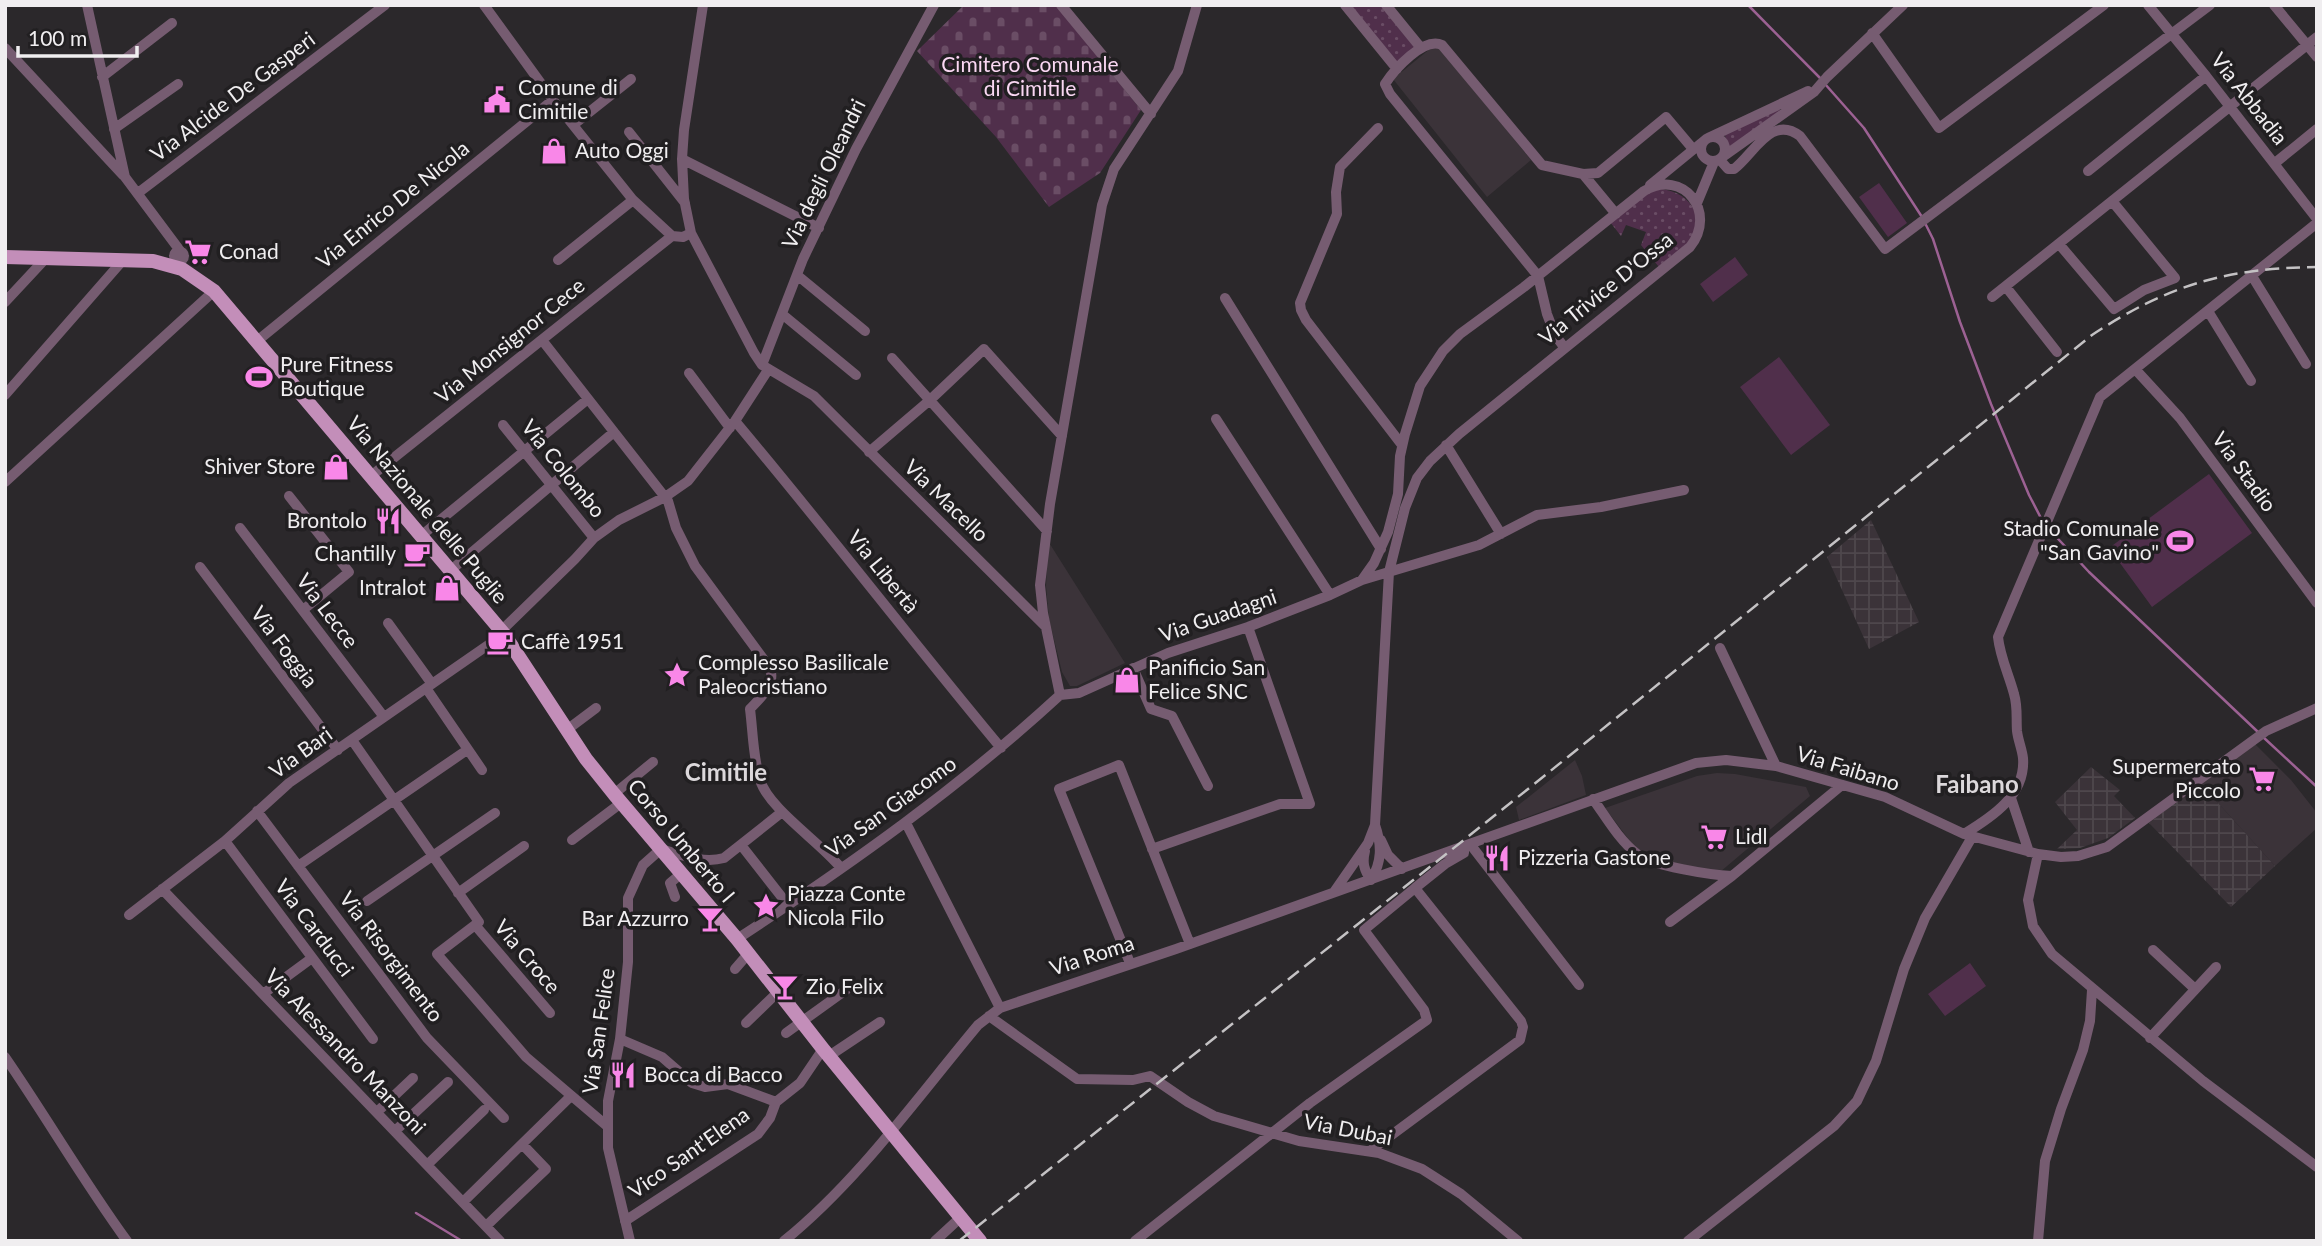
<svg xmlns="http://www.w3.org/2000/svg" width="2322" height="1246" font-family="Lato,sans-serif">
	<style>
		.built { fill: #3b3339 }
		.industrial { fill: url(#industrial-grid) }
		.grass { fill: url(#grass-dots) }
		.cemetery { fill: url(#cemetery-stones) }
		.park { fill: #502f4b }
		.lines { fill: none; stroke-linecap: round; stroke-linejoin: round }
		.stream { stroke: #9c6193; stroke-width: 2.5 }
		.minor { stroke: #765c71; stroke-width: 10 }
		.major { stroke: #c38eb9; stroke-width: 14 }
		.rail { stroke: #c4c2c4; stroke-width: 2.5; stroke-dasharray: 14 7; stroke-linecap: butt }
		.labels { text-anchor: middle; stroke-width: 7; stroke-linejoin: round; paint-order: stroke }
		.park-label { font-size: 21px; fill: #fad7f3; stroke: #211f21 }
		.poi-label { font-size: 21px; fill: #f0eef0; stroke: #211f21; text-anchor: start }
		.street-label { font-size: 21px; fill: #f0eef0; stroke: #211f21 }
		.quarter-label { font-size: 24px; font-weight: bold; fill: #dcd8db; stroke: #211f21 }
	</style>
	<defs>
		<pattern id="industrial-grid" width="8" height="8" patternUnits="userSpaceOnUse" patternTransform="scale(1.75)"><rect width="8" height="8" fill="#3b3339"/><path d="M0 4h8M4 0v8" fill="none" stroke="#4e474c"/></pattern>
		<pattern id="grass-dots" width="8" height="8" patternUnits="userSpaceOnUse" patternTransform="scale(1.75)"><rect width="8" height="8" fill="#502f4b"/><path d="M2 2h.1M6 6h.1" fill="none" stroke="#6a4d65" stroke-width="1.8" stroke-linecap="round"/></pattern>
		<pattern id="cemetery-stones" width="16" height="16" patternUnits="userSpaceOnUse" patternTransform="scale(1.75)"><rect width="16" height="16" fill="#502f4b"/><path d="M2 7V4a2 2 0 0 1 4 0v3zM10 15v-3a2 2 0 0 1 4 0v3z" fill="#6a4d65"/></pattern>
	</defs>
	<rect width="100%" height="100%" fill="#2b282b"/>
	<path class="built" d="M1431,48H1440L1531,160L1487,197L1393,79Z
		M1048,541L1125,663L1077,686H1070L1062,672L1049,619L1046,586Z
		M2254,743L2291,780L2317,813V828L2275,866L2200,783Z
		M1575,760L1582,776L1586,795L1519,820L1516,807Z
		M1717,773L1735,774L1806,787L1810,796L1720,872L1655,860L1656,854L1636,849L1605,808L1697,776Z"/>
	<path class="industrial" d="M1871,520L1919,622L1869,649L1827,557Z
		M2091,767L2120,790L2114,796L2135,818L2108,838L2080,848L2057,849L2077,830L2055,802Z
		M2200,783L2275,866L2231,907L2149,823Z"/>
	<path class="grass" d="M1354,5H1380L1415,48L1397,62L1352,7Z
		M1780,109L1781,112L1729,147L1724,133Z
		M1659,189C1687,190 1709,216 1689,242C1681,251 1668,259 1659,267L1641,245L1646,232L1626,225L1621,236L1610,222L1646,194Z"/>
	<path class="cemetery" d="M964,5H1056L1141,110L1100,173L1049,207L996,137L917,51Z"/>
	<path class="park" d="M1879,183L1907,223L1888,237L1859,197Z
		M1735,257L1748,275L1713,302L1700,284Z
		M1779,357L1830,425L1791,455L1740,387Z
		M2209,474L2252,533L2152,607L2109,548Z
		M1970,963L1986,986L1945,1016L1928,994Z"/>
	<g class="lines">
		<path class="stream" d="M1748,5L1821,79
			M1825,84L1864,128L1922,217
			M1925,223L1933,239L1960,322L1991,404L2029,495L2043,522
			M2047,527L2089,572L2258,732
			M2263,737L2317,787
			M416,1213L462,1241"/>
		<path class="minor" d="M87,5L125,177L181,252
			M484,5L553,100L633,200L672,236L683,237L691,233
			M703,5L684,130L682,159L684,199L691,233L754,353L762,365L814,396L1046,627
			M1061,5L1151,114
			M1345,5L1397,69
			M1386,5L1421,48
			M2148,5L2206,76L2317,219
			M2274,5L2317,57
			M1872,33L1939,128L2104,5
			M5,48L123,175
			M102,77L172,23
			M573,125L631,79
			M1378,128L1340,167L1336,192L1337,214L1300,303L1301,310L1306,320L1402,445
			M114,129L178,84
			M629,132L685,203
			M1701 149a12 12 0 1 1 24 0a12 12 0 1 1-24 0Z
			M1708,138L1808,91
			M1724,156L1814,92L1827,77L1903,5
			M682,159L819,228
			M1720,160L1728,169H1734C1754,154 1771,114 1800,136L1885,249L2210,5
			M2275,163L2317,129
			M2088,171L2206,76
			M1583,174L1598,173L1666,117L1693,149
			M1650,185L1705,140
			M138,193L385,5
			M1697,203L1714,162
			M2059,244L2114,309L2144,290L2175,278L2112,201
			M174 256a5 5 0 1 1 10 0a5 5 0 1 1-10 0Z
			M558,260L633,200
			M797,275L865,331
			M2252,276L2306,364
			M2006,287L2057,352
			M1992,297L2317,37
			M1225,298L1381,549
			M5,302L46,258
			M2208,311L2251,381
			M782,314L856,375
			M542,340L668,501L676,528L695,566L770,668C776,685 761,697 750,709C753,732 753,758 760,780C769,809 820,842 841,868
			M257,341L553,100
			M1564,347L1555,335L1547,314L1538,276L1390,94L1385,84C1394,70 1424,36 1442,45L1542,165L1583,174L1616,214
			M892,358L1047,531
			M762,365L803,259L856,149L934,5
			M2135,369L2180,418L2317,603
			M689,373L730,428
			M5,395L124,259
			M1216,419L1330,595
			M735,421C826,529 911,640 1001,748
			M503,425L594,538
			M1446,445L1501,534
			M869,452L930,400L984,349L1062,436
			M371,476L672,236
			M5,482L214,291
			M289,496L349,572L303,610
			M240,528L384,717
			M422,535L588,399
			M200,567L338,750
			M451,570L614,432
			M388,623L432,684
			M501,631L575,559L594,538L619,520L665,497L688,481L735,421L768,370
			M1720,648L1776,766
			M1133,668L1151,709L1172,716L1208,786
			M426,688L482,770
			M1060,695L1043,613L1040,585L1050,504L1102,205L1114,169L1178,71L1197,5
			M1060,695L1079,693L1168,653L1248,627L1330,595L1362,580L1479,545L1537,515L1601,507L1684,490
			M568,729L596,708
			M352,740L479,922L437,954L526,1057L607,1126
			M614,794L653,762
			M2011,798L2029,852
			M1593,799C1606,817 1619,840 1637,854C1652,866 1711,875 1732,876
			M257,811L427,1038L504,1118
			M906,823L1000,1008
			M1964,834C1992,817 2026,795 2023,758C2022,749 2018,740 2017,731C2016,718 2018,707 2014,694C2009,675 2000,657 1998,637L2100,397L2317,223
			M572,840L621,803
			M1381,840L1388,855L1402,869
			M225,841L373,1039
			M1470,844L1579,985
			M741,845L788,905
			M1152,849L1280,804H1310L1248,627
			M1365,851C1362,863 1364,870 1371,880C1382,862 1382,845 1375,825
			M2038,854L2028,900L2033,926L2052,954L2203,1081L2317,1167
			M298,866L467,750
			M162,889L500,1241
			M1334,892L1368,843L1375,825L1389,572L1405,508L1417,478L1430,461L1459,434L1690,247C1718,212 1683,168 1644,191L1524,287L1460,334L1443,351L1420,386L1405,434L1400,456L1398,494L1388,532L1374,563L1362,580
			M458,893L524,846
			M675,897L670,883L682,873
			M367,901L495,813
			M129,915L225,841L289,783L504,634
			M1670,922L1732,876L1842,785
			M475,925L550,1013
			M737,939C850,865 960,787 1060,695
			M2153,950L2195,989
			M1130,963L1059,789L1119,765L1190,944
			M735,969L748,954
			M263,994L312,958
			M989,1016L1077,1079L1133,1080L1150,1076L1188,1102L1214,1116L1299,1141L1379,1153L1422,1169L1461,1194L1518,1241
			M746,1023L779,991
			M786,1033L850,987
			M2150,1038L2216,967
			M620,1039L662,1057L692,1083L705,1087L728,1084L776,1102
			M829,1056L880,1022
			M5,1057C47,1118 84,1182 127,1241
			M377,1112L413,1078
			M395,1131L448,1082
			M1370,1151L1520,1040L1523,1027L1521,1021L1415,888L1445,864L1464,853V846
			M427,1165L484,1110
			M463,1202L571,1096
			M625,1221L758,1134L770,1118L776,1102L800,1083L823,1049
			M486,1226L546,1169L522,1144
			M630,1241L608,1148V1101L620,1039L628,962V898L643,865L661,849C682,855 703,864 724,858L782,812
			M784,1241C859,1180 916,1099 978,1025L1000,1008L1176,949L1696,763L1726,760L1776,766L1885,797L1964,834L2038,854L2061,857L2078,856L2107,847L2266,731L2317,708
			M935,1241L961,1217
			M1135,1241L1310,1103L1427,1020L1424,1010L1364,930L1415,888
			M1688,1241L1834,1126L1857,1101L1876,1061L1904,969L1925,918L1972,837
			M2038,1241L2045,1161L2061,1109L2083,1050L2090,1021L2092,990"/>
		<path class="major" d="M5,257L153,261L182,269L214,291L504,634L586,759L614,794L737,939L823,1049L980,1241"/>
		<path class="rail" d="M959,1241L1533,785L2092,335C2168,285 2226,268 2317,267"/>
	</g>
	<defs>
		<g id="civic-bare" transform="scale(2.1)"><path d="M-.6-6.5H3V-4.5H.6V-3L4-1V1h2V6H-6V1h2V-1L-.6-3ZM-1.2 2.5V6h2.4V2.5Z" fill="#f987e8" stroke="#211f21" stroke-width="2.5" paint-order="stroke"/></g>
		<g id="shop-bare" transform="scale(2.1)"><path d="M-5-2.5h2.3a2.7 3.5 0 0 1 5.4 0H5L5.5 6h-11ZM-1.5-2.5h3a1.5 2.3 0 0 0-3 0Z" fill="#f987e8" stroke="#211f21" stroke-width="2.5" paint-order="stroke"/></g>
		<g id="supermarket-bare" transform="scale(2.1)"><path d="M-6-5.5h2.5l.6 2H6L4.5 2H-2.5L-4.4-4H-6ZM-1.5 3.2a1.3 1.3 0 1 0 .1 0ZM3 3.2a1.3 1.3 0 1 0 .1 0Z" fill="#f987e8" stroke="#211f21" stroke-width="2.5" paint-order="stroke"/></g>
		<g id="stadium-bare" transform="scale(2.1)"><path d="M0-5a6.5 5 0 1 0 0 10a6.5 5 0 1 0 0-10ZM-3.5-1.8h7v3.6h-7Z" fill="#f987e8" stroke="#211f21" stroke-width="2.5" paint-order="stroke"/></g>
		<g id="restaurant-bare" transform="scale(2.1)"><path d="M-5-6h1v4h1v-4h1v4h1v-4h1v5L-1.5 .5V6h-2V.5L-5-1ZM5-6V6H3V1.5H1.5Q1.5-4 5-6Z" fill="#f987e8" stroke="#211f21" stroke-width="2.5" paint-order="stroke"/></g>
		<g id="cafe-bare" transform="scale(2.1)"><path d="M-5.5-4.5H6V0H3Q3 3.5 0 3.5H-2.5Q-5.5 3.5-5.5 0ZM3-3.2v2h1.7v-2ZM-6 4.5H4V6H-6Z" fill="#f987e8" stroke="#211f21" stroke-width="2.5" paint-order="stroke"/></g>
		<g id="sight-bare" transform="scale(2.1)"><path d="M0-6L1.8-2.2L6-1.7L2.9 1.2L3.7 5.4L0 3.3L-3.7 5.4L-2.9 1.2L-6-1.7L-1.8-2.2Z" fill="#f987e8" stroke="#211f21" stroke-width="2.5" paint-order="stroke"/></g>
		<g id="bar-bare" transform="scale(2.1)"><path d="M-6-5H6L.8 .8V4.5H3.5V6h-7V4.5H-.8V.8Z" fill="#f987e8" stroke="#211f21" stroke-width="2.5" paint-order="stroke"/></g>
	</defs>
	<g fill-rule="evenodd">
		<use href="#civic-bare" x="497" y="100"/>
		<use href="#shop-bare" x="554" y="151"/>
		<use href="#supermarket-bare" x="198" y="252"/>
		<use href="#stadium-bare" x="259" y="377"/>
		<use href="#shop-bare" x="336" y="467"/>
		<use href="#restaurant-bare" x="388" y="521"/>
		<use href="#stadium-bare" x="2180" y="541"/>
		<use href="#cafe-bare" x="417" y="554"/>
		<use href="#shop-bare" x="447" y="588"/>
		<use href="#cafe-bare" x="500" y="642"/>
		<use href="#sight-bare" x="677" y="675"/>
		<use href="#shop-bare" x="1127" y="680"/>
		<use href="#supermarket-bare" x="2262" y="779"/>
		<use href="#supermarket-bare" x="1714" y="837"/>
		<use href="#restaurant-bare" x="1497" y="858"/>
		<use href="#sight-bare" x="766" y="906"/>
		<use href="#bar-bare" x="710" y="919"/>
		<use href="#bar-bare" x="785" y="987"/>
		<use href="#restaurant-bare" x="623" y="1075"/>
	</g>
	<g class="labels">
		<g class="park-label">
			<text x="1030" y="72">Cimitero Comunale<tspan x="1030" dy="24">di Cimitile</tspan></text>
		</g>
		<g class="poi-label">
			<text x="518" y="95">Comune di<tspan x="518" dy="24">Cimitile</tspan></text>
			<text x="575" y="158">Auto Oggi</text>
			<text x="219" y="259">Conad</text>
			<text x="280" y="372">Pure Fitness<tspan x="280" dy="24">Boutique</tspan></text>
			<text x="315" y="474" text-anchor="end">Shiver Store</text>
			<text x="367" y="528" text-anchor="end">Brontolo</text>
			<text x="2159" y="536" text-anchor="end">Stadio Comunale<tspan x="2159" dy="24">"San Gavino"</tspan></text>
			<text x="396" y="561" text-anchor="end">Chantilly</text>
			<text x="426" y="595" text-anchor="end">Intralot</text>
			<text x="521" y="649">Caffè 1951</text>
			<text x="698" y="670">Complesso Basilicale<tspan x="698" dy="24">Paleocristiano</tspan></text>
			<text x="1148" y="675">Panificio San<tspan x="1148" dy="24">Felice SNC</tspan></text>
			<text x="2241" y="774" text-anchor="end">Supermercato<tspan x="2241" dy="24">Piccolo</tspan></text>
			<text x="1735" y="844">Lidl</text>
			<text x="1518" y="865">Pizzeria Gastone</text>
			<text x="787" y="901">Piazza Conte<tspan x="787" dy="24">Nicola Filo</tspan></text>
			<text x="689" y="926" text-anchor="end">Bar Azzurro</text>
			<text x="806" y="994">Zio Felix</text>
			<text x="644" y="1082">Bocca di Bacco</text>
		</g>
		<g class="street-label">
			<text transform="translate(233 97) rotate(-37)" y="7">Via Alcide De Gasperi</text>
			<text transform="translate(2249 99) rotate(52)" y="7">Via Abbadia</text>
			<text transform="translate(824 174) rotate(-64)" y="7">Via degli Oleandri</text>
			<text transform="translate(393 205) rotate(-39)" y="7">Via Enrico De Nicola</text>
			<text transform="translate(1606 289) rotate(-39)" y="7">Via Trivice D'Ossa</text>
			<text transform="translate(510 341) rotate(-39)" y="7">Via Monsignor Cece</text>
			<text transform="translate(563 469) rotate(51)" y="7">Via Colombo</text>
			<text transform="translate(2244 472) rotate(54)" y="7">Via Stadio</text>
			<text transform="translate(946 501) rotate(44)" y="7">Via Macello</text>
			<text transform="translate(427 510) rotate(50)" y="7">Via Nazionale delle Puglie</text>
			<text transform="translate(883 572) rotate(51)" y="7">Via Libertà</text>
			<text transform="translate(327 611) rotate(53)" y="7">Via Lecce</text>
			<text transform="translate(1218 616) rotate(-19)" y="7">Via Guadagni</text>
			<text transform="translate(284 647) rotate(53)" y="7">Via Foggia</text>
			<text transform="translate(301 753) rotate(-36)" y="7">Via Bari</text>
			<text transform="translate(1848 769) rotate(17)" y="7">Via Faibano</text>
			<text transform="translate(891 807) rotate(-36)" y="7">Via San Giacomo</text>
			<text transform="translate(681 841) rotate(50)" y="7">Corso Umberto I</text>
			<text transform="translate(314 928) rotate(53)" y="7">Via Carducci</text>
			<text transform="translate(1092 956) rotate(-18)" y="7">Via Roma</text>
			<text transform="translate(391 957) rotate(53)" y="7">Via Risorgimento</text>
			<text transform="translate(527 957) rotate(50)" y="7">Via Croce</text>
			<text transform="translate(599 1031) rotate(-82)" y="7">Via San Felice</text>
			<text transform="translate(345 1052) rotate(46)" y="7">Via Alessandro Manzoni</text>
			<text transform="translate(1348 1130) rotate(11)" y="7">Via Dubai</text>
			<text transform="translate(689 1153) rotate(-35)" y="7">Vico Sant'Elena</text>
		</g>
		<g class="quarter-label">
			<text x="726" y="781">Cimitile</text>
			<text x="1977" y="793">Faibano</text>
		</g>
	</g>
	<rect width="2322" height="1246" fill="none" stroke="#f0eef0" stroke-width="14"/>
	<path d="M18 46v10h119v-10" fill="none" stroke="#f0eef0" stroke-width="3.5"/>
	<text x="28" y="46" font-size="21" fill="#f0eef0" stroke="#211f21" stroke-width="5" paint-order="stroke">100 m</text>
</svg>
